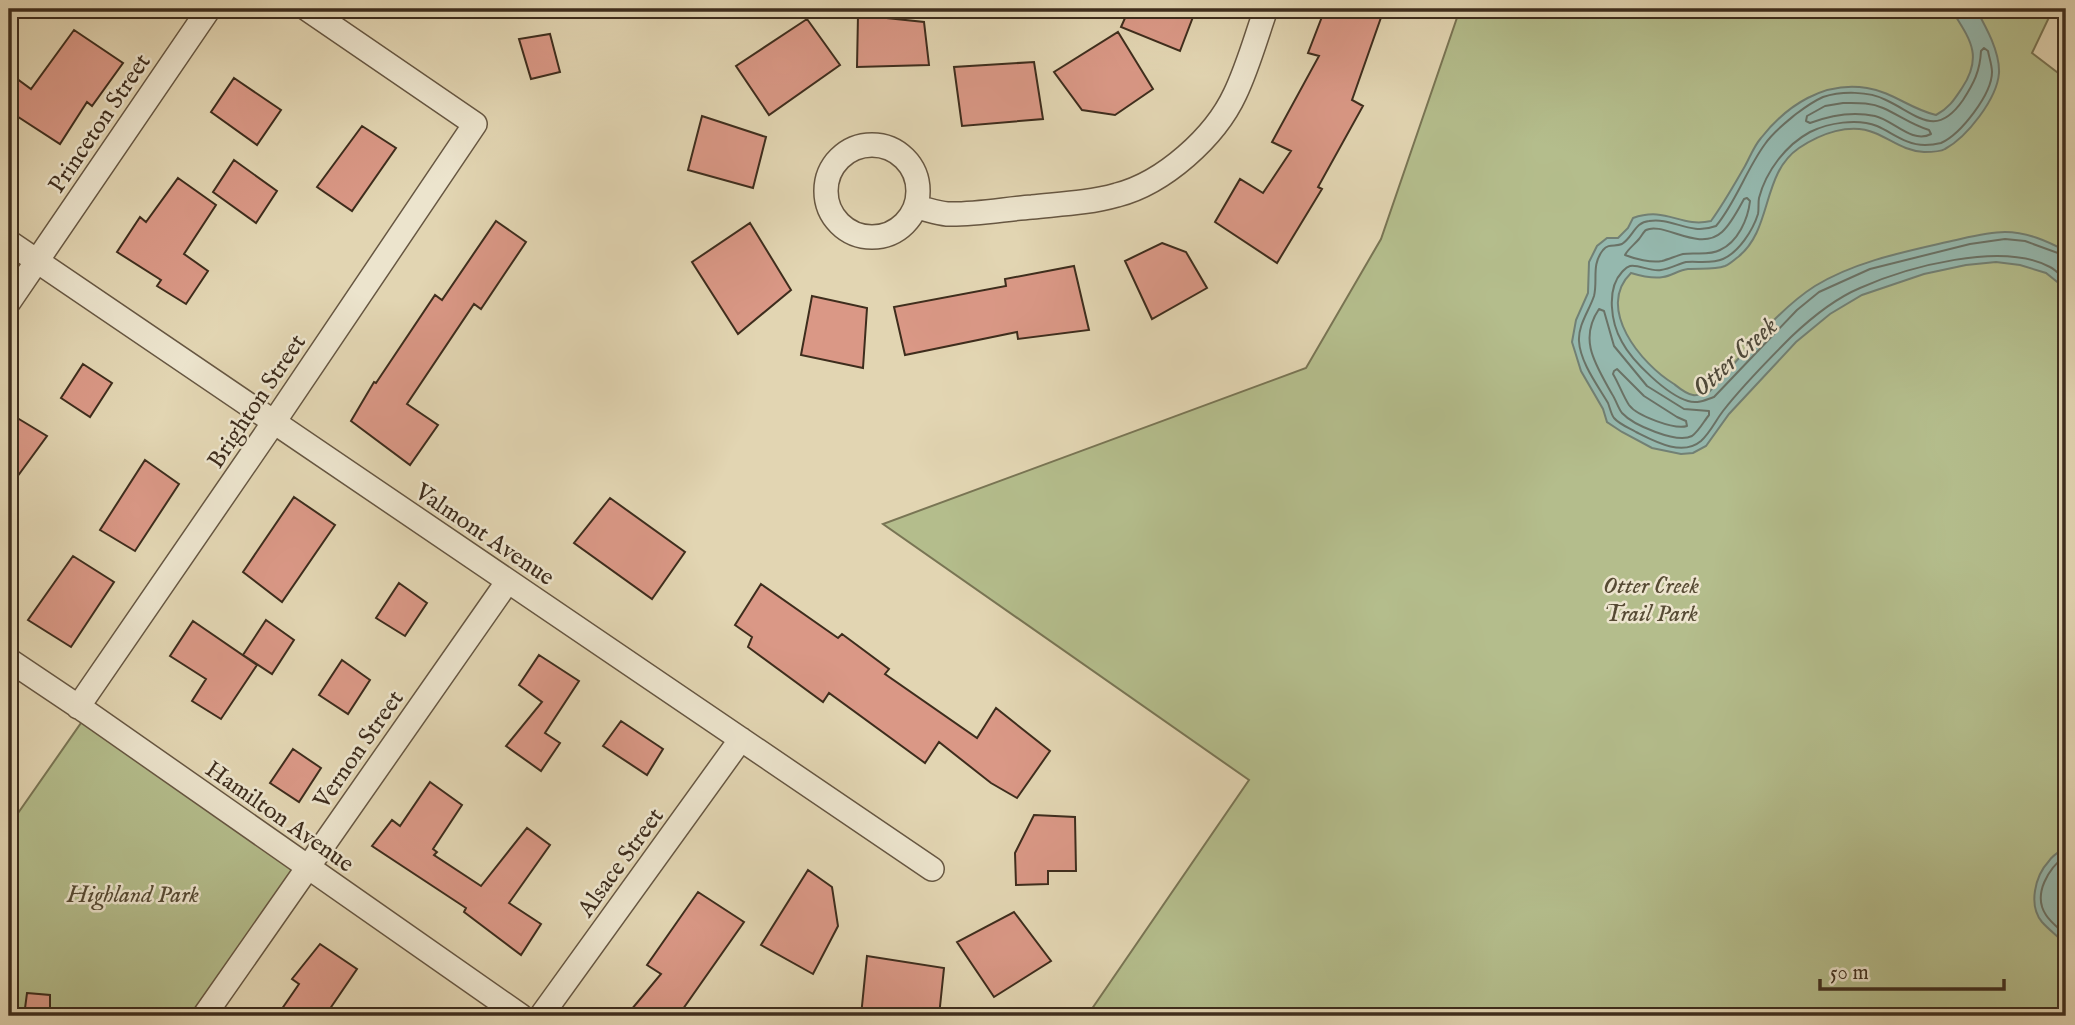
<svg xmlns="http://www.w3.org/2000/svg" width="2075" height="1025" font-family="'IM FELL English',serif">
	<style>
		.green { fill: #b4bd8c; stroke: #797554; stroke-width: 2 }
		.water { fill: #95b8ae; stroke: #728074; stroke-width: 2 }
		.lines { fill: none; stroke-linecap: round; stroke-linejoin: round }
		.shore { stroke: #6a7266; stroke-width: 2 }
		.building { fill: #da9886; stroke: #3e2d1d; stroke-width: 2 }
		.minor-casing { stroke: #675742; stroke-width: 26 }
		.minor { stroke: #ece4cd; stroke-width: 23 }
		.labels { text-anchor: middle; stroke-width: 5; stroke-linejoin: round; paint-order: stroke }
		.street-label { font-size: 24px; fill: #3e2d1d; stroke: #ece4cd }
		.park-label { font-size: 24px; font-style: italic; fill: #564a33; stroke: #ece4cd }
		.water-label { font-size: 26px; font-style: italic; fill: #4f493a; stroke: #ece4cd }
	</style>
	<rect width="100%" height="100%" fill="#e2d5b2"/>
	<filter id="stains"><feTurbulence type="fractalNoise" baseFrequency=".00286" numOctaves="4"/><feColorMatrix values="0 0 0 0 .2 0 0 0 0 .09 0 0 0 0 .02 0 0 0 .5 -.17"/></filter>
	<radialGradient id="worn" r=".72"><stop offset=".6" stop-color="#630" stop-opacity="0"/><stop offset="1" stop-color="#630" stop-opacity=".3"/></radialGradient>
	<path class="green" d="M1460,9H2053L2032,53L2066,79V1016H1087L1249,780L883,524L1306,368L1381,239Z
		M88,713L307,867L203,1016H9V826Z"/>
	<path class="water" d="M1951,9H1976C1986,27 2000,52 1999,73C1997,99 1967,137 1945,149C1940,152 1930,152 1924,152C1904,151 1892,140 1875,133C1850,122 1820,134 1799,148C1761,174 1773,229 1738,257C1734,260 1730,264 1725,266C1714,270 1700,268 1688,269C1679,270 1671,276 1663,277C1652,279 1641,276 1631,273C1595,308 1641,364 1674,384C1679,388 1686,394 1693,395C1698,396 1703,393 1709,392C1740,358 1777,310 1815,286C1854,262 1903,252 1947,242C1966,238 1986,232 2005,232C2027,232 2047,241 2066,251V289L2046,273L2020,265L1996,262L1966,265L1924,274L1862,295L1830,314L1796,342L1729,414L1706,446L1693,453L1681,454L1652,448L1622,432L1607,422L1603,409L1581,371L1572,342L1576,320L1588,293L1589,262L1597,246L1607,238H1618L1628,228L1633,218C1667,206 1680,228 1711,221C1724,203 1734,185 1745,166C1750,157 1754,146 1761,138C1787,105 1824,81 1867,88C1893,92 1910,109 1936,115C1949,108 1954,100 1962,88C1984,55 1969,38 1951,9Z
		M2066,847V945C2059,937 2049,930 2042,922C2028,905 2035,876 2049,861C2053,855 2060,851 2066,847Z"/>
	<g class="lines">
		<path class="shore" d="M1843,103C1856,103 1870,102 1883,108C1899,115 1912,125 1929,130L1931,134C1912,144 1893,120 1875,116C1852,111 1831,115 1810,123L1806,121L1807,116L1825,106Z
			M1747,198L1750,201C1748,219 1738,242 1720,250C1709,256 1694,252 1683,254C1676,256 1669,259 1662,261C1651,263 1635,259 1625,255C1628,249 1634,245 1639,239C1641,237 1644,231 1646,230C1663,221 1699,253 1722,232C1731,224 1738,210 1744,199Z
			M2066,256L2025,241L2005,239L1970,244L1870,269L1819,292L1797,310L1714,397C1706,400 1697,404 1688,401C1667,395 1632,361 1622,342C1611,323 1606,289 1622,272C1624,270 1626,267 1630,266C1638,264 1651,272 1661,270C1670,269 1678,264 1686,262C1698,261 1712,264 1723,259C1739,252 1753,230 1758,214C1759,209 1758,203 1759,198C1766,171 1786,145 1810,132C1828,123 1857,118 1877,126C1893,133 1906,145 1925,145C1930,145 1937,144 1941,143C1961,134 1992,94 1992,72C1992,65 1989,57 1988,51L1984,48L1981,51C1980,71 1974,83 1963,100C1936,139 1918,115 1886,100C1869,91 1841,91 1823,97C1814,101 1804,108 1796,114C1785,123 1773,132 1765,144C1746,170 1736,202 1716,226C1689,236 1673,217 1649,221C1635,222 1633,237 1622,244C1615,247 1609,243 1603,250C1591,265 1598,280 1594,296C1589,311 1578,325 1579,341C1580,362 1598,386 1608,403C1610,408 1611,414 1614,418C1619,424 1629,428 1636,432C1654,441 1682,457 1701,441C1710,433 1716,420 1723,411C1743,385 1768,360 1791,337C1811,318 1834,299 1860,288C1907,267 2002,241 2050,267C2056,270 2061,276 2066,280
			M1599,309L1604,311L1614,346L1647,386L1684,409L1709,411V415C1704,421 1699,431 1692,436C1677,444 1633,425 1622,413C1618,408 1616,400 1612,394C1596,365 1578,340 1599,309Z
			M1617,369L1644,396L1677,417L1686,421L1687,426C1675,430 1637,416 1629,405C1623,396 1619,384 1613,374L1614,371Z
			M2066,855C2049,868 2032,894 2046,915C2051,923 2060,929 2066,935"/>
	</g>
	<path class="building" d="M1129,9H1196L1180,51L1121,27Z
		M1325,9H1384L1352,100L1363,106L1318,187L1322,189L1277,263L1215,222L1240,179L1263,193L1291,151L1272,142L1319,56L1308,53Z
		M858,15L924,22L929,65L857,67Z
		M807,19L840,65L769,115L736,66Z
		M74,30L123,63L92,106L87,102L60,144L9,111V73L31,89Z
		M1118,32L1153,89L1115,115L1082,110L1054,72Z
		M550,34L560,72L531,79L519,39Z
		M1034,62L1043,119L962,126L954,67Z
		M234,78L281,110L257,145L211,112Z
		M702,116L766,137L753,188L688,170Z
		M362,126L396,148L352,211L317,187Z
		M234,160L277,191L256,223L213,192Z
		M178,178L216,205L184,254L208,271L186,304L157,286L161,280L117,252L140,217L146,222Z
		M496,221L526,242L481,309L474,304L407,404L438,425L410,465L351,421L374,382L376,383L435,295L442,300Z
		M750,223L791,290L738,334L692,262Z
		M1162,243L1186,252L1207,288L1152,319L1125,261Z
		M1074,266L1089,330L1018,339L1017,332L905,355L894,307L1006,286L1005,279Z
		M812,296L867,308L863,368L801,355Z
		M83,364L112,383L90,417L61,398Z
		M9,413L47,436L9,488Z
		M145,460L179,484L135,551L100,530Z
		M294,497L335,525L282,602L243,572Z
		M610,498L685,552L652,599L574,543Z
		M73,556L114,582L71,647L28,620Z
		M399,583L427,603L405,636L376,618Z
		M761,584L838,638L842,634L889,669L885,674L977,738L996,708L1050,751L1017,798L991,783L939,742L925,763L829,693L823,702L748,647L752,637L735,625Z
		M266,620L294,640L272,674L243,655Z
		M193,621L257,665L221,719L192,701L206,679L170,656Z
		M539,655L579,681L545,733L560,743L541,771L506,746L542,702L519,685Z
		M342,660L370,680L348,714L319,695Z
		M621,721L663,749L647,775L603,746Z
		M293,749L321,768L299,802L270,783Z
		M430,782L462,805L433,849L437,852L434,855L481,886L527,828L550,845L509,903L541,924L521,955L464,912L466,908L372,846L392,820L400,826Z
		M1034,815L1075,817L1076,871H1048V884L1016,885L1015,853Z
		M808,870L832,887L838,926L813,974L761,945Z
		M698,892L744,922L678,1016H626L661,974L647,965Z
		M1014,912L1051,961L994,997L957,942Z
		M320,944L357,969L325,1016H277L299,984L292,979Z
		M867,956L944,968L939,1016H861Z
		M27,993L50,995V1016H24Z"/>
	<g class="lines">
		<g class="minor-casing">
			<path id="minor" d="M826 191a46 46 0 1 1 92 0a46 46 0 1 1-92 0Z
				M916,207C926,209 937,213 947,214C974,215 1005,209 1032,207C1061,204 1089,203 1117,195C1164,183 1215,137 1235,94C1248,67 1256,37 1266,9
				M9,242L932,869
				M9,302L209,9
				M9,660L88,713L521,1016
				M78,707L274,422L475,124L307,9
				M204,1016L508,581
				M541,1016L741,739"/>
		</g>
		<use href="#minor" class="minor"/>
	</g>
	<g class="labels">
		<g class="street-label">
			<text transform="translate(99 123) rotate(-56)" y="8">Princeton Street</text>
			<text transform="translate(256 401) rotate(-56)" y="8">Brighton Street</text>
			<text transform="translate(485 534) rotate(34)" y="8">Valmont Avenue</text>
			<text transform="translate(358 749) rotate(-55)" y="8">Vernon Street</text>
			<text transform="translate(280 816) rotate(35)" y="8">Hamilton Avenue</text>
			<text transform="translate(620 862) rotate(-54)" y="8">Alsace Street</text>
		</g>
		<g class="park-label">
			<text x="1651" y="593">Otter Creek<tspan x="1651" dy="28">Trail Park</tspan></text>
			<text x="133" y="902">Highland Park</text>
		</g>
		<g class="water-label">
			<text transform="translate(1734 356) rotate(-42)" y="9">Otter Creek</text>
		</g>
	</g>
	<rect width="2075" height="1025" fill="none" stroke="#e2d5b2" stroke-width="35"/>
	<rect x="10" y="10" width="2054" height="1004" fill="none" stroke="#3e2d1d" stroke-width="3.5"/>
	<rect x="18" y="18" width="2040" height="990" fill="none" stroke="#3e2d1d" stroke-width="2"/>
	<path d="M1820 979v10h184v-10" fill="none" stroke="#3e2d1d" stroke-width="3.5"/>
	<text x="1830" y="979" font-size="21" fill="#3e2d1d" stroke="#ece4cd" stroke-width="5" paint-order="stroke">50 m</text>
	<rect width="100%" height="100%" filter="url(#stains)"/>
	<rect width="100%" height="100%" fill="url(#worn)"/>
</svg>
